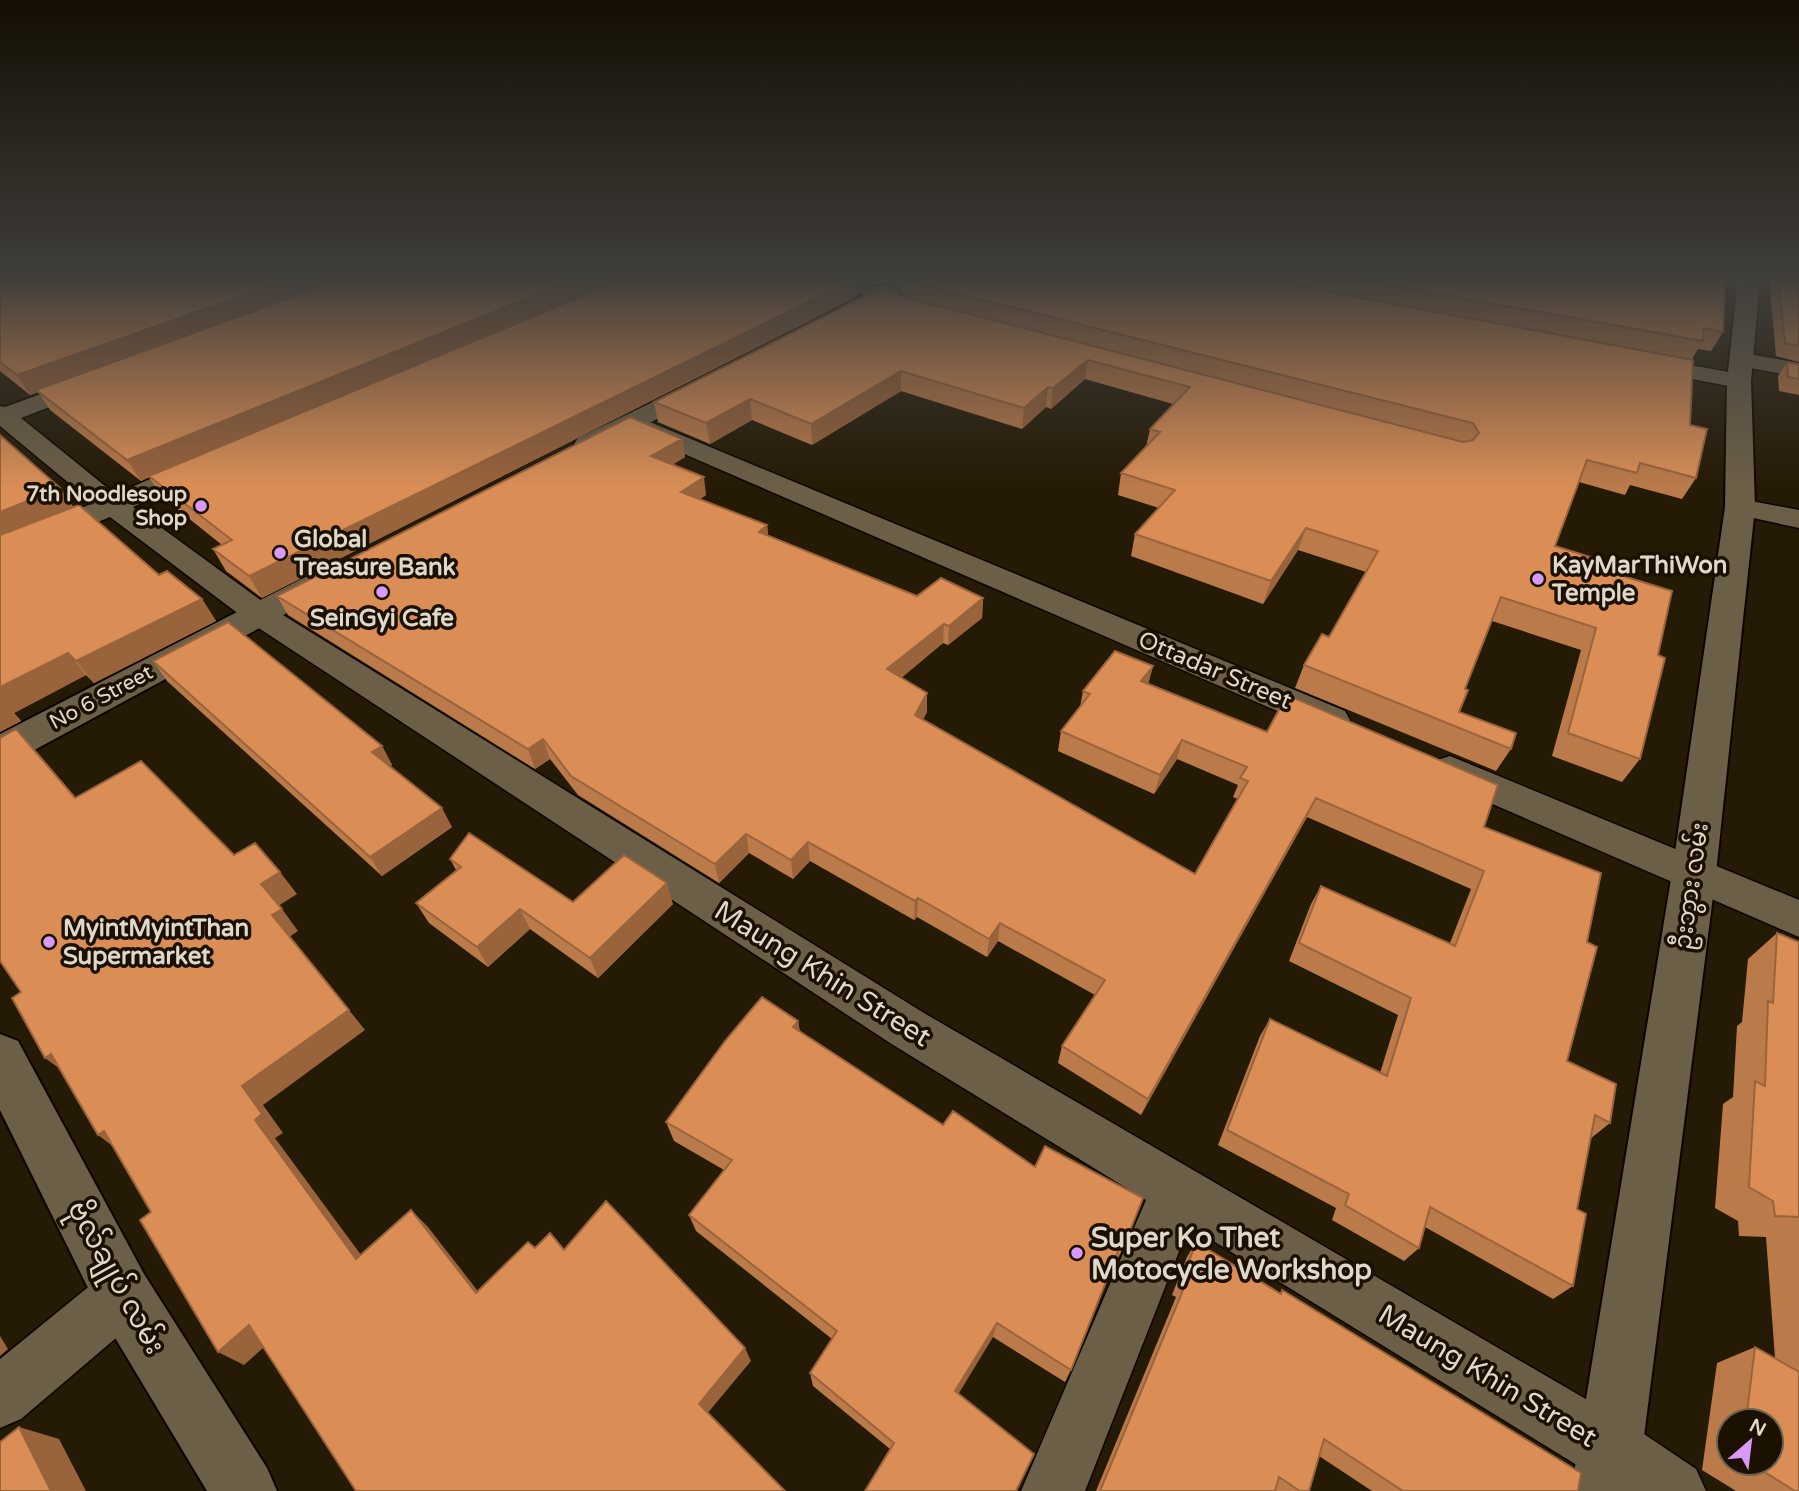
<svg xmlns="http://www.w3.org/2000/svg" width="1799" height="1491" font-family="'Varela Round','Noto Sans Myanmar',sans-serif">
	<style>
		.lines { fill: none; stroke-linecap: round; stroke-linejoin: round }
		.street-casing { stroke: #0e0500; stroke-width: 3 }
		.secondary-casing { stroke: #0e0500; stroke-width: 4 }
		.street { fill: #6c5f48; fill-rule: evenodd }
		.secondary { fill: #6c5f48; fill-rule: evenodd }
		.wall { fill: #bb7a4a; fill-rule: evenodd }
		.shaded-wall { fill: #99633c }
		.building { fill: #da8e56; stroke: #99633c; stroke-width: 2 }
		.poi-dot { fill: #d89af8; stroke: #1c1100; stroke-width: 2.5 }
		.labels { text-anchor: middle; stroke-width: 7; stroke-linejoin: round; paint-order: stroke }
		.far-poi-label { font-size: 21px; font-weight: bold; fill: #e0d8cb; stroke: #1c1100; text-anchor: end }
		.far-street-label { font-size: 21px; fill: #e0d8cb; stroke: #1c1100 }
		.poi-label { font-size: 24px; font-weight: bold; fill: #e0d8cb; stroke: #1c1100; text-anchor: start }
		.street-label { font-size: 24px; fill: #e0d8cb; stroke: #1c1100 }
		.near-street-label { font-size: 28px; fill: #e0d8cb; stroke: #1c1100 }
		.near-poi-label { font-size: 28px; font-weight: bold; fill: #e0d8cb; stroke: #1c1100; text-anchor: start }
	</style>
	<rect width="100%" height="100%" fill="#251a05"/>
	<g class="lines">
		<g class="street-casing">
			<path id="street" d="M822,279C860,278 892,291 926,306L930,310L926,314H912L875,298L825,283Z
				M1743,353L1799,363V377L1735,365L1732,360L1735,355Z
				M1642,356L1739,374L1747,376L1751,381L1747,386L1739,388L1634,368L1630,363L1634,358Z
				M91,376L99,378L103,383L99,388L21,418L115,494L192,461L201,459L210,461L214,467L210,473L133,507L270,607L924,1013L1632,1426L1696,1469L1706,1491H1619L1189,1226L1085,1491H1021L1146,1200L890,1043L248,621L110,517L0,563V543L93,503L0,426V406L5,407Z
				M638,417L1345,711L1350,720L1345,729L1332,733L1319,729L629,430L625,425L629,420Z
				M1740,499L1799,510V528L1730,513L1726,507L1730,501Z
				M1450,756L1799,900V937L1437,780L1431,770L1437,760Z
				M123,1267L143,1275L151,1295L143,1315L21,1419L0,1428V1359L103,1275Z"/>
		</g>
		<g class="secondary-casing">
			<path id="secondary" d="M897,279H924L920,283L852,319H836L833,314L836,309Z
				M1738,279H1760L1751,381L1755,507L1716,873L1637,1491H1571L1672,873L1725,507L1727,381Z
				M703,378L712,380L715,385L712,390L598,450L588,452L578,450L574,444L578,438Z
				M326,569L337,572L342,579L337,586L14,761L0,765V734L315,572Z
				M0,1034L18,1041L144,1274L267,1468L277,1491H207L102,1316L0,1110Z"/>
		</g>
		<use href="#street" class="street"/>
		<use href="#secondary" class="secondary"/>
	</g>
	<path class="wall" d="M0,279H892L880,285L858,280V296L262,598L226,571L213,549L222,545L162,497L149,477L141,481L50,410L38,392L30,395L0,371Z
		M903,279H1725L1723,332L1711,351L1698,349L1692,359L1690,425L1696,478L1682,499L1630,485L1625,495L1579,482L1555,546L1590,566L1658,655L1640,759L1622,782L1552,756L1581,650L1492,621L1465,689L1459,712L1511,749L1496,771L1295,688L1304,665L1329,637L1366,572L1298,550L1263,604L1131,556L1135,534L1159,508L1118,495L1121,473L1146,447L1150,429L1173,404L1085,379L1051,409L1046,407L1022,429L901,391L812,445L752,420L710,444L658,422L654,402L900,296L909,298L903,295Z
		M1769,279H1799V362L1776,356Z
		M1787,362L1799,364V395L1779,391L1778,376Z
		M0,435L73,507L159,575L202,599L216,621L94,683L86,675L14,713L21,721L0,732Z
		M682,439L685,457L672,465L706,495L700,499L767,525L768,535L917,596L983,598L982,618L948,645L943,643L901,678L927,712L923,719L1195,874L1238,799L1233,797L1238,785L1177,759L1154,794L1058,751L1061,731L1080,707L1083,691L1153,666L1148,684L1484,827L1587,942L1567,1061L1610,1123L1590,1139L1577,1209L1573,1286L1553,1299L1425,1227L1419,1248L1404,1261L1332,1220L1336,1208L1218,1145L1260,1036L1270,1019L1380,1073L1398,1015L1289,961L1311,904L1321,886L1450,943L1471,889L1307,817L1141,1115L1058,1063L1062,1046L1095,995L998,941L987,957L917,917L914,920L810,861L793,879L749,853L719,883L578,795L550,759L535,769L288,615L277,596Z
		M153,661L382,746L392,765L390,766L452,827L382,876L167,681Z
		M450,859L573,902L673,904L598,978L530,929L488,967L429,923L416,903L456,870Z
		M1777,933L1799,942V1491H1736L1702,1470L1717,1363L1755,1347L1775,1358L1766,1237L1739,1236L1738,1221L1715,1208L1723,1104L1733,1097L1737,1026L1742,1022L1748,959ZM1729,1421H1771V1463H1729Z
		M798,1021L800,1032L1124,1246L1116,1262L1114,1261L1071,1370L1065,1382L993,1337L890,1449L813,1386L810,1373L832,1339L696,1231L689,1215L724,1170L674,1141L666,1122Z
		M1196,1242L1280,1293L1282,1290L1578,1491H1372L1319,1456L1309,1491H1096L1176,1297L1172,1295L1187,1257Z"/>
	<path class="shaded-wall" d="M290,279H349L36,390L38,392L30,395L17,375Z
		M575,279H624L141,481L127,460Z
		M855,279H858V296L262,598L249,576Z
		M879,279H892L880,285Z
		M1088,360L1085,379L1051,409L1053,388Z
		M901,371V391L812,445L811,424Z
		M1048,387L1046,407L1022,429L1024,408Z
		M750,399L752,420L710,444L706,423Z
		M682,439L685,457L654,475L651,456Z
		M704,477L706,495L684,510L681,492Z
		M60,488L75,509L0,540V512Z
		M767,525L769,544L759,532Z
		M1306,528L1298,550L1263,604L1271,581Z
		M983,598L982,618L948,645L949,626Z
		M202,599L216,621L94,683L76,661Z
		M944,624L943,643L888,689L887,669Z
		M68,653L86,675L14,713L21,721L0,732V687Z
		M1153,666L1148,685L1141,681Z
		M927,693V712L915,735V715Z
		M16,729L37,752L95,820L75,798Z
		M543,739L550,759L535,769L528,749Z
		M1182,740L1177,759L1154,794L1160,775Z
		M382,746L392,765L382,771L372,752Z
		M1316,798L1307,817L1141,1115L1148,1099Z
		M442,808L452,827L382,876L370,857Z
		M746,834L749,853L719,883L715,864Z
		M808,842L810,861L793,879L791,860Z
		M280,872L297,894L278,906L261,884Z
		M667,883L673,904L598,978L590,958Z
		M918,898L917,917L914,920L915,901Z
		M282,909L298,931L289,937L272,915Z
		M520,909L530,929L488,967L477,947Z
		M1000,923L998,941L987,957L989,939Z
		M349,1010L365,1030L263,1105L283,1133L275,1138L375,1274L356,1259L255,1120L242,1086Z
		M798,1021L801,1041L793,1027Z
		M51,1054L71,1077L45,1058Z
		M104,1131L123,1154L98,1135Z
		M411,1210L428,1227L491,1308L476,1293Z
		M997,1323L993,1337L953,1403L955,1391Z
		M249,1325L273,1339L244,1365L218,1352Z
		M0,1336L8,1349L0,1356Z
		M745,1348L751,1361L706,1415L699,1404Z
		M19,1427L59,1439L86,1491H51Z"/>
	<path class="building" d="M0,279H290L17,375L0,362Z
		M343,279H575L127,460L36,390Z
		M624,279H855L249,576L213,549L232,540L149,476Z
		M908,279H1260L1693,360L1690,425L1707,429L1696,478L1640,463L1637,473L1587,460L1555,546L1593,558L1590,566L1672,591L1658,655L1665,658L1640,759L1568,733L1596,628L1501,597L1465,689L1468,690L1459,712L1516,733L1511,749L1304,665L1322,634L1329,637L1378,551L1306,528L1271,581L1135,534L1175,490L1121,473L1160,432L1150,429L1190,387L1088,360L1053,388L1048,387L1024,408L901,371L811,424L750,399L706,423L654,402L883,287L900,296L1463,442L1473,440L1479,433L1473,423L916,283Z
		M1355,279H1725L1723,332L1704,328L1703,341Z
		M1778,279H1799V346L1785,343Z
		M1787,362L1799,364V379L1788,377Z
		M630,417L682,439L651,456L704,477L681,492L767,525L759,532L917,596L941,578L983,598L949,626L944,624L887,669L927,693L915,715L1195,874L1248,781L1240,778L1247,767L1182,740L1160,775L1061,731L1090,694L1083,691L1115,651L1153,666L1141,681L1267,732L1287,695L1498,785L1484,827L1601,873L1587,942L1597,947L1567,1061L1616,1084L1610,1123L1595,1115L1577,1209L1586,1214L1573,1286L1430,1207L1419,1248L1345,1205L1349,1194L1227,1130L1270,1019L1387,1076L1411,998L1299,943L1321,886L1455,946L1484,871L1316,798L1148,1099L1062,1046L1105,980L1000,923L989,939L918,898L915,901L808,842L791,860L746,834L715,864L571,776L543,739L528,749L277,596Z
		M0,435L60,488L0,512Z
		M79,505L159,575L167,571L202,599L76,661L68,653L0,687V535Z
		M228,622L382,746L372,752L442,808L370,857L153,661Z
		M16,729L75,798L141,761L234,855L255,843L280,872L261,884L282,909L272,915L349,1010L242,1086L262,1114L255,1120L356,1259L411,1210L476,1293L528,1242L535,1248L550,1233L564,1250L606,1201L745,1348L699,1404L785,1491H356L249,1325L218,1352L140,1220L151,1212L104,1131L98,1135L51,1054L45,1058L12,998L21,992L0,961V738Z
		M469,833L573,902L624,855L667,883L590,958L520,909L477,947L416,903L461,867L450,859Z
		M1777,933L1799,942V1217L1775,1216L1773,1201L1749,1187L1755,1081L1765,1086L1768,1001L1773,1003Z
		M762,997L798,1021L793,1027L943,1125L953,1111L1035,1167L1045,1146L1143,1198L1124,1246L1121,1244L1071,1370L997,1323L955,1391L1034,1454L1016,1491H865L894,1443L810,1373L837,1331L689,1215L732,1160L666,1122L725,1041Z
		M1196,1242L1281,1294L1282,1290L1581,1473L1578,1491H1403L1324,1439L1309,1491H1300L1279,1477L1275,1491H1100L1186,1283L1182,1281Z
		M1755,1347L1799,1372V1491H1795L1750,1463H1771V1421H1746Z
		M19,1427L51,1491H0V1442Z"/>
	<linearGradient id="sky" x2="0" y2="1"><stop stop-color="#140e03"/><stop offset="0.57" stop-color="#403e3b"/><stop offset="1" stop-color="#403e3b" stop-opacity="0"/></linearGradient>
	<rect width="1799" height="488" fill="url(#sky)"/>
	<g class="poi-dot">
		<circle cx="201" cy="506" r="7"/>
		<circle cx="280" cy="553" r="7"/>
		<circle cx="1538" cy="579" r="7"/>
		<circle cx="382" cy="592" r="7"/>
		<circle cx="49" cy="942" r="7"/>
		<circle cx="1077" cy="1253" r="7"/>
	</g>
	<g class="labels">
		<g class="far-poi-label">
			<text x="187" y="501">7th Noodlesoup<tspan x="187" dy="24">Shop</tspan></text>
		</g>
		<g class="far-street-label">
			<text transform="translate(101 697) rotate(-28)" y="7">No 6 Street</text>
		</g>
		<g class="poi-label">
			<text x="294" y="547">Global<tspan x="294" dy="28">Treasure Bank</tspan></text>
			<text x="1552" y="573">KayMarThiWon<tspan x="1552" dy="28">Temple</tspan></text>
			<text x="382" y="626" text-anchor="middle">SeinGyi Cafe</text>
			<text x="63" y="936">MyintMyintThan<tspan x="63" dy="28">Supermarket</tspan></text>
		</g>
		<g class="street-label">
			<text transform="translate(1215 670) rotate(23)" y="8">Ottadar Street</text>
			<text transform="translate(1691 886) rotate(-82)" y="8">ဦးဘွား လမ်း</text>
		</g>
		<g class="near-street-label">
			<text transform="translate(823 973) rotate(32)" y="10">Maung Khin Street</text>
			<text transform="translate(117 1277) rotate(61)" y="10">ဗိုလ်ချုပ် လမ်း</text>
			<text transform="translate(1488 1375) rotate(31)" y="10">Maung Khin Street</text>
		</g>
		<g class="near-poi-label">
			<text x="1091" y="1247">Super Ko Thet<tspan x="1091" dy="32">Motocycle Workshop</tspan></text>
		</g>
	</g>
	<g transform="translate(1750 1442) rotate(28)"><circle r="33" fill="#1c1100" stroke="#6a6151" stroke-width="2"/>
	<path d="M0-5L12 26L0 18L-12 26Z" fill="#d89af8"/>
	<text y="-10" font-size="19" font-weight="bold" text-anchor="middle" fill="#e0d8cb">N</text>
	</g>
</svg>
